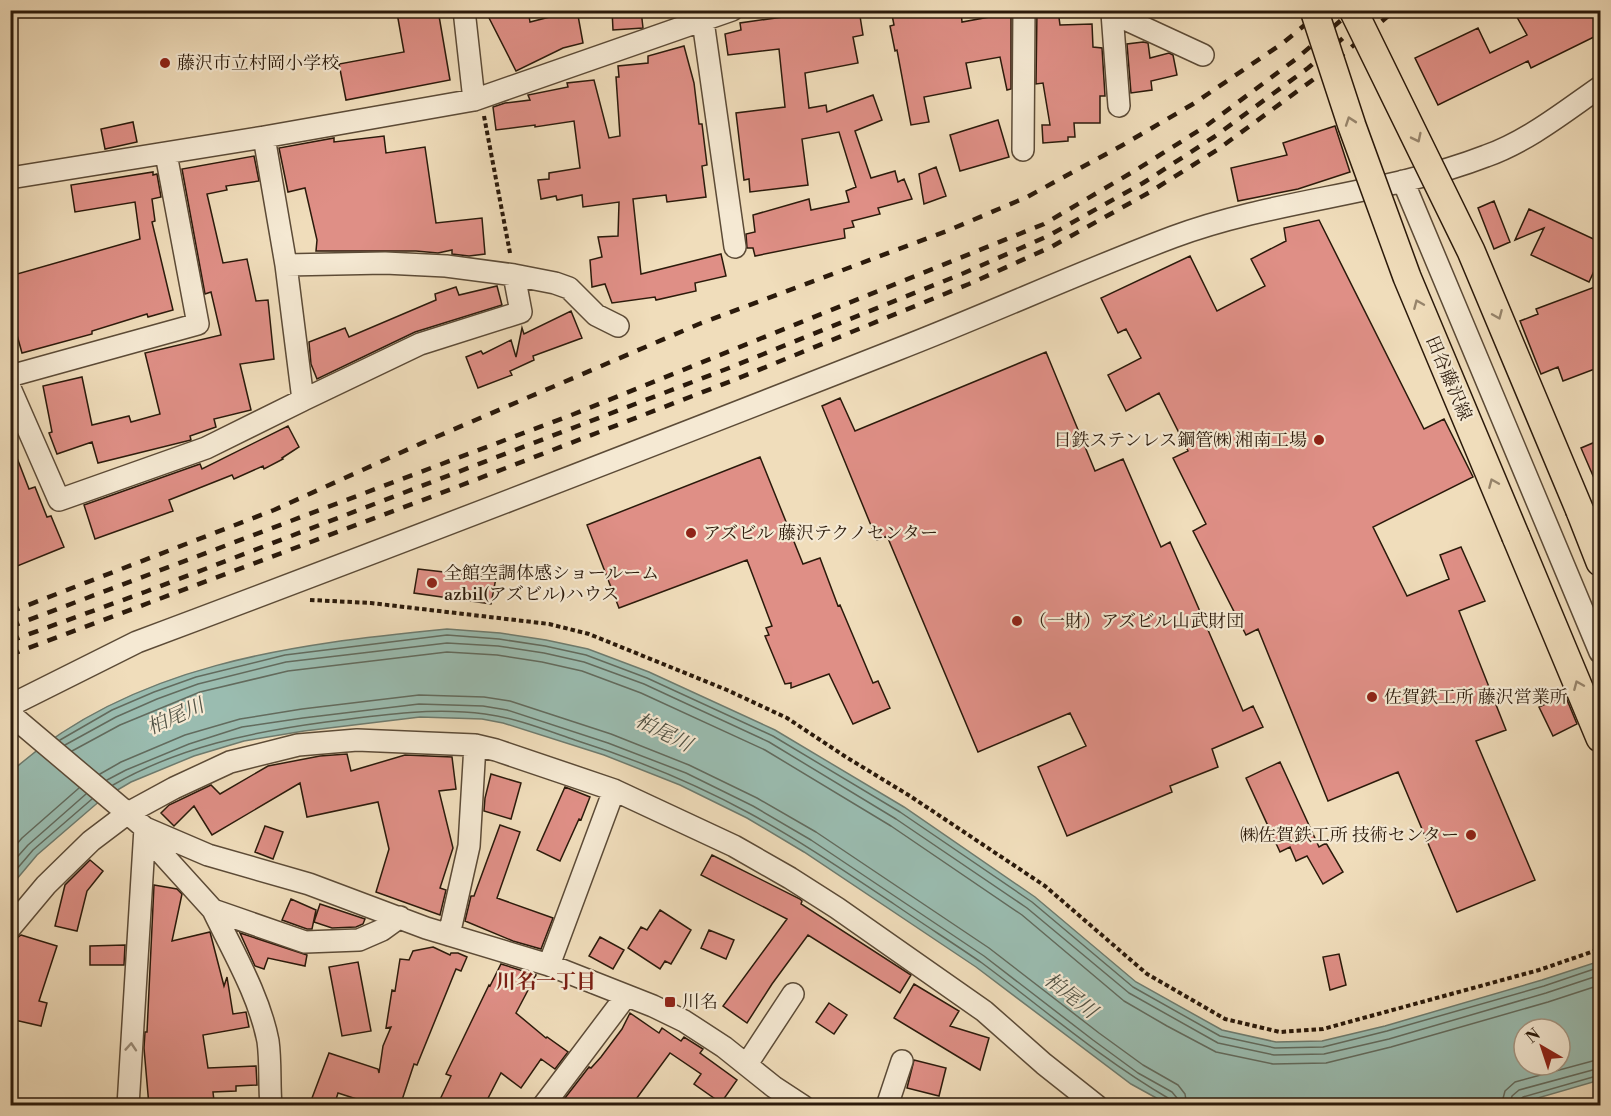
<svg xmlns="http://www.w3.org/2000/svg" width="1611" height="1116" font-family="'Libre Bodoni','Noto Serif JP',serif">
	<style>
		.water { fill: #9abcb0; stroke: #6e7b6e; stroke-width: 1.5; fill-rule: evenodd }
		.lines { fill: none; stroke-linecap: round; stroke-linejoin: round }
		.shore { stroke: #626b5e; stroke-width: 1.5 }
		.building { fill: #df8f86; stroke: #2b1a0b; stroke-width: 1.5 }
		.minor-casing { stroke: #5c4b37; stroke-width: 24 }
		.major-casing { stroke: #2b1a0b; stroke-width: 30 }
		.path { stroke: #2b1a0b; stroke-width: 4; stroke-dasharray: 4.5 3; stroke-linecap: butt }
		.minor { stroke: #f5e9d3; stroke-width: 21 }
		.major { stroke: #f0ddbb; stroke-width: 27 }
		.rail { stroke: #2b1a0b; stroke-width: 4.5; stroke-dasharray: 10 10; stroke-linecap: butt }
		.major-bridge-casing { stroke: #2b1a0b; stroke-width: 30; stroke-linecap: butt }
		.major-bridge { stroke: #f0ddbb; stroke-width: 27 }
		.oneway { stroke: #97856c }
		.oneway2 { stroke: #9a8c79 }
		.poi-dot { fill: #8f2418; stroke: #f5e9d3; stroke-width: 2 }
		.labels { text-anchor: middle; stroke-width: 4.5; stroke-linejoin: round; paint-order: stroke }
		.poi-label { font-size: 18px; fill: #2b1a0b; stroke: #f5e9d3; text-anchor: start }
		.street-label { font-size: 18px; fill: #2b1a0b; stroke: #f5e9d3 }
		.water-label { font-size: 20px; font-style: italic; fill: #525345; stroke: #f5e9d3 }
		.neighbourhood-label { font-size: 20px; font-weight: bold; fill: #7a1f14; stroke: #f5e9d3 }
	</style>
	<rect width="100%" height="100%" fill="#f0ddbb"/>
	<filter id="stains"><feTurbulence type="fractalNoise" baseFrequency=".00333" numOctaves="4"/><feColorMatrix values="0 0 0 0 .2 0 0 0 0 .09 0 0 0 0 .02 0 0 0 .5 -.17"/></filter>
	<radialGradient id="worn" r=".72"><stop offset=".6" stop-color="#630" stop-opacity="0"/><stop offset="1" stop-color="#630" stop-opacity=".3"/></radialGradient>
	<path class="water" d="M447,629L500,633L546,640L588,649L649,672L775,730L904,807L1035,897L1136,982L1222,1030L1276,1042L1322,1041L1385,1026L1542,980L1600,961V1080L1514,1105H1169L1131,1084L976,967L804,852L747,818L680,785L604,755L503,723L482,719L420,717L304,731L244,741L194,756L131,782L102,799L37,855L11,886V772C130,664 293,644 447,629ZM1524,1029H1560V1065H1524Z"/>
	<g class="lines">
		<path class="shore" d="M60,740L112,710L154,692L196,677L285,655L447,635L499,639L545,646L586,655L647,678L773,736L900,812L1032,902L1133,987L1220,1036L1275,1048L1323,1047L1387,1031L1544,986L1600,967
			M65,745L116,717L157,699L198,684L286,662L447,643L498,646L544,653L584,662L644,684L769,742L896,819L1027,908L1129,993L1218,1043L1274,1055L1324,1054L1389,1039L1546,993L1600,975
			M72,751L120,725L200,692L288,671L447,652L497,655L542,662L582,671L641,693L765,750L891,826L1022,915L1124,1001L1167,1026L1216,1052L1273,1064L1326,1063L1391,1047L1548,1002L1600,985
			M100,774L121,762L185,735L240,719L302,709L419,695L484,697L510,701L611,734L689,765L757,798L816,832L989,948L1099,1033L1143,1065L1178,1085L1185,1094L1187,1106
			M107,780L126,770L189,744L242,727L303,718L419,704L483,706L507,710L608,743L686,773L753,806L811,840L984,956L1093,1040L1138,1073L1172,1092L1177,1098L1178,1106
			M113,785C179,747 252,732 326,722C379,715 432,707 485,714C516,718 546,730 575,740C635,759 694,783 749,813C799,840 846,872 894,904C923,924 953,943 982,963C1044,1009 1101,1059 1168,1098L1170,1106
			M10,852L22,838L79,788
			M10,865L28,845L86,794
			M10,877L33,850L92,799
			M1501,1106L1505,1091L1515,1082L1600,1059
			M1510,1106L1512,1096L1519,1090L1600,1068
			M1518,1106L1519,1100L1523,1097L1600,1075"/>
	</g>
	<path class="building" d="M410,10H438L450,80L346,100L339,64L404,52L397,13Z
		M485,10H528L530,22L577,10L583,43L563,48L516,71Z
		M612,10H641L643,28L613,30Z
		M832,10H859L863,35L853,37L858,63L805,73L809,108L826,105L827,112L873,95L882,120L855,131L871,178L895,171L898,182L904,179L912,199L878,208L880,214L852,221L854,227L844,229L845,238L755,256L753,248H747L746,234L755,232L753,215L809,199L811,210L849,202L846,191L856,187L839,132L802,139L808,185L750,192L749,179L744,180L736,113L785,107L779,49L728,55L725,34L741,30L740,23Z
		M891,10H961L962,22L1011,13V89L1007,90L1000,57L966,63L971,88L924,97L929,122L911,125L897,50L895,51L890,26L894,25Z
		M1037,10H1058L1060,25L1092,24L1093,47L1102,48L1105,96H1100V123H1074L1075,137H1068V141L1043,143L1042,125H1050L1043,83L1036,84Z
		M1513,10H1600V34L1531,68L1528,61L1438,105L1415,58L1478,28L1490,53L1527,35Z
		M1143,42L1148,43L1150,58L1169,53L1173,55L1177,75L1151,81L1152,90L1131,93L1127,44Z
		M684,46L694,83L699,124H702L707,165L702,166L706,197L667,202L666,195L633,199L641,274L721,254L726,276L695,283L696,291L656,300L655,297L612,303L605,284L592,287L590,260L602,257L598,237L618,236L619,202L583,207L582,195L557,200L556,196L541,199L538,180L549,179V173L580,168L574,121L535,127V125L496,130L493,107L505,103L530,100L528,95L568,87L567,83L594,80L609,138L620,136L616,77H619L618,66L648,63V56Z
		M998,120L1009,157L960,171L950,135Z
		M133,122L137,142L105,149L101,129Z
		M1335,126L1350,172L1298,189L1238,201L1231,168L1287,155L1283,143Z
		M384,136L386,153L425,147L436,223L482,218L485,254L469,256L452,254V250L438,253L416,251H316L317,240L305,188L288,192L279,148L334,138V142Z
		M254,156L259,181L226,186L227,190L207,194L223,263L247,259L256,301L268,300L274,359L240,364L251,410L214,419L216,427L190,436L191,440L98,463L92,442L57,454L49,433L52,432L43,386L82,377L92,425L129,416L131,422L160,414L145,353L221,335L211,292L205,294L182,169Z
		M936,167L946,196L924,204L919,174Z
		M153,172V175L157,174L161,197L152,199L155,221L152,222L173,310L148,317L147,314L92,331V334L22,353L10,310V276L140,239L135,202L75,212L71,185Z
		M1494,201L1510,242L1494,249L1478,208Z
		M1529,209L1600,242V258L1589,282L1531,255L1544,228L1515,240Z
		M1319,220L1424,429L1444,419L1473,477L1373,527L1407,596L1449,579L1440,555L1461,547L1485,601L1459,611L1506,730L1476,741L1535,880L1457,912L1398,772L1328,801L1258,629L1246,635L1193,531L1206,524L1173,458L1188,451L1159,393L1126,411L1108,375L1141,358L1126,329L1118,333L1101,298L1190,256L1217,311L1265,286L1251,259L1286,241L1284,228Z
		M1600,285V367L1563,381L1558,367L1541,374L1520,321L1538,314L1536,309Z
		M497,286L502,305L415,332L317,379L311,364L309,342L345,328L349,337L436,300L435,294L456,287L459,295Z
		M571,311L582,338L533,356L534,360L510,371L512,375L478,388L466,357L481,351L483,354L511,340L516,357L522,328L524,334Z
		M1046,352L1095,471L1123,459L1161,547L1170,542L1243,711L1253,706L1263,727L1212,749L1218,767L1170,786L1172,792L1067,836L1038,767L1086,746L1070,713L978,752L887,536L877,540L822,406L840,398L855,431Z
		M288,426L299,447L282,458L283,459L264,469L263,466L234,479L232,475L169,500L173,511L95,539L84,505L200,464L202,469Z
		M1600,440V492L1581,448Z
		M10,445H12L29,489L35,487L47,517L51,516L64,547L10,569Z
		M760,457L803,564L820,558L838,606L840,605L873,683L878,681L890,708L853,724L829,674L791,688V683L785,684L765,636L769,635L766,628L772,626L747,560L619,608L587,525Z
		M418,569L496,578L491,604L414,593Z
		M1565,695L1577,724L1553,736L1539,707Z
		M347,754L351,771L405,755L452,757L456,789L439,791L453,848L440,888L446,890L440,915L376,892L389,849L378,802L307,817L300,783L212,835L194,806L174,826L161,813L169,805L211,785L220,794L268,766L320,756Z
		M1280,762L1319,847L1326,843L1343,872L1323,884L1307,856L1296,861L1290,847L1280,852L1246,778Z
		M491,774L521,783L511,819L484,811L485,798Z
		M565,787L590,797L581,820L579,819L560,861L537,850Z
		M500,825L520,832L497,898L553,918L541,949L513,941L465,921L471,896H474Z
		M265,826L283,832L273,859L255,852Z
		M712,855L800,899L802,901L801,904L911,975L900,993L808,935L772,984L747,1023L723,1006L787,919L701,875Z
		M90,860L103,871L87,891L77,931L55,926L65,885Z
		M154,885L177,889L182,894L172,941L210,932L224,986L227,977L233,1014L246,1012L249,1027L203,1035L208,1068L256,1066L257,1085L236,1086V1091L213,1092L214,1101L181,1106H149L144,1048L145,1032H147Z
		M291,899L316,910L312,929H307L282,920Z
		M320,904L365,919L363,924L356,927L332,928L314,922Z
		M660,910L691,930L671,964L665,961L660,969L628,948L641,927L647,930Z
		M709,930L734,940L726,959L701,948Z
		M240,933L307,955L305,966L268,958L264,969L255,966Z
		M21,935L57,946L39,1001L47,1003L41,1026L10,1019V958L17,938Z
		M600,937L624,950L613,969L589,956Z
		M125,945L124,965H90V946Z
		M433,947L450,955L451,953H458L467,957L461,971L456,969L417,1065L414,1064L400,1106H378L338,1093L334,1106H309L329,1053L378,1069L379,1073L383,1046L391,1027L386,1028L392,990L395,991L400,959L409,960L413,951Z
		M1339,954L1346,985L1330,990L1323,957Z
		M358,962L371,1031L342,1036L329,967Z
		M501,964L536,975L516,1013L546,1038L547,1037L568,1052L555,1069L541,1059L521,1088L501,1073L484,1106H437L451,1076L446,1074L489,985L490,986Z
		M914,984L959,1011L950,1026L989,1038L980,1070L894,1018Z
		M829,1003L847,1015L834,1034L816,1022Z
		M630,1013L659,1033L662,1028L681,1041L684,1037L703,1049L700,1053L737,1080L721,1103L694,1084L701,1074L670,1053L631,1106H574L565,1098L589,1067L591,1068L601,1057L622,1029Z
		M914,1060L946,1068L939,1096L907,1088Z"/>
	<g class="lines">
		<g class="minor-casing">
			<path id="minor" d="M464,10L474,100
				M706,10L703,21L735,247
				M1111,10L1112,13L1203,55
				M1112,13L1119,106
				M1023,150L1024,10
				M10,178L264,137L474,100L732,10
				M1403,181L1600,652
				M286,265L385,263L446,266L514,275L555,283L569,288L596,315L618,326
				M10,376L198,324L166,154
				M10,388L59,500L206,448L303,400L286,265L264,137
				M303,400L420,344L521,312L514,275
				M10,702H17L137,642C391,547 644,449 896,350C989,314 1080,272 1173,237C1275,199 1385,195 1486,156C1528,141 1564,112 1600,87
				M10,714L145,828L208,855L309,884L426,928L549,965L653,1006L684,1021L724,1047L774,1087L803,1106
				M145,835L213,910L305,942L359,940L382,930L400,917
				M213,910C233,952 259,995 268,1041C271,1063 269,1084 271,1106
				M10,928L46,885L91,841L128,813L174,788L230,762L298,745L357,740L475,745L496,750L614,790L734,846L790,878L837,908L984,1011L1044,1064L1097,1106
				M449,935L469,846L475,745
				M549,965L614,790
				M747,1064L793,994
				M128,1106L145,828
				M543,1106L626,996
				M887,1106L902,1061"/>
		</g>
		<g class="major-casing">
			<path id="major" d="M1580,511L1600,562
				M1516,537L1600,738"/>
		</g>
		<path class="path" d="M484,116L510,253
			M310,600L371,603L549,624L589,634L727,690L787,718L846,757L910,796L1045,886L1147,974L1225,1019L1280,1032L1323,1029L1539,970L1600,949"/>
		<use href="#minor" class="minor"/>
		<use href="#major" class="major"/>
		<path class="rail" d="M10,612L274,510L422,443L699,324L947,231L1027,197L1121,146L1193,104L1283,43L1323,10
			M10,627L574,414L1044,224L1136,170L1206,126L1296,59L1353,10
			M10,641L145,592L729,368L964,273L1048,236L1143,183L1214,137L1308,68L1376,10
			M10,655L436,495L734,380L969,284L1051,247L1150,192L1217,150L1314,79L1395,10"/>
		<g class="major-bridge-casing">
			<path id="major-bridge" d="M1314,10L1352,126L1407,277L1516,537
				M1353,10L1471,251L1580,511"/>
		</g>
		<use href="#major-bridge" class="major-bridge"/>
	</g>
	<defs><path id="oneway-chevron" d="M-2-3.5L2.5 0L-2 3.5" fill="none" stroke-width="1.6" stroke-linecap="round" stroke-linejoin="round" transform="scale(1.5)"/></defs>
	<g class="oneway">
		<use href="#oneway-chevron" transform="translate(1350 121) rotate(-109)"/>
		<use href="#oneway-chevron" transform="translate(1417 138) rotate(64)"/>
		<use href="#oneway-chevron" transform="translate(1418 304) rotate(-113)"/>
		<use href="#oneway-chevron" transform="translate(1498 315) rotate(67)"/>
		<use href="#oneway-chevron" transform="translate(1493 483) rotate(-113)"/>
		<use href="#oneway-chevron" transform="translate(1578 685) rotate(-113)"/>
	</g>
	<use class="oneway2" href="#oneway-chevron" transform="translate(131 1047) rotate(-86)"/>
	<g class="poi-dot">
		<circle cx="165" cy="63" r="6"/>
		<circle cx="1319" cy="440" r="6"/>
		<circle cx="691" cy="533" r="6"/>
		<circle cx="432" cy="583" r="6"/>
		<circle cx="1017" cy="621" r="6"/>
		<circle cx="1372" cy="697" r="6"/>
		<circle cx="1471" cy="835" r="6"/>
		<rect x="664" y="996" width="12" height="12" rx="3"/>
	</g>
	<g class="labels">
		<g class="poi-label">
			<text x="177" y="69">藤沢市立村岡小学校</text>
			<text x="1307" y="446" text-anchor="end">日鉄ステンレス鋼管㈱ 湘南工場</text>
			<text x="703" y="539">アズビル 藤沢テクノセンター</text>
			<text x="444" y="579">全館空調体感ショールーム<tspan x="444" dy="21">azbil(アズビル)ハウス</tspan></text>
			<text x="1029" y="627">（一財）アズビル山武財団</text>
			<text x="1384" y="703">佐賀鉄工所 藤沢営業所</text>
			<text x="1459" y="841" text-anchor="end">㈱佐賀鉄工所 技術センター</text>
			<text x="682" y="1008">川名</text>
		</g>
		<g class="street-label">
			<text transform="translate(1449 378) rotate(67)" y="6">田谷藤沢線</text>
		</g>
		<g class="water-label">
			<text transform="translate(175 716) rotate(-24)" y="7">柏尾川</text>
			<text transform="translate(664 732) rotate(27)" y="7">柏尾川</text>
			<text transform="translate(1071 995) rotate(38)" y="7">柏尾川</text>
		</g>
		<g class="neighbourhood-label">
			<text x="546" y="988">川名一丁目</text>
		</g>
	</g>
	<rect width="1611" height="1116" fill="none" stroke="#f0ddbb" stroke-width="36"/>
	<rect x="12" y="12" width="1587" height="1092" fill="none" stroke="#2b1a0b" stroke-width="3"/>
	<rect x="18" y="18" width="1575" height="1080" fill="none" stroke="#2b1a0b" stroke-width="1.5"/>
	<g transform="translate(1542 1047) rotate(321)"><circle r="28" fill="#f5e9d3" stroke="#a49683" stroke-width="1.5"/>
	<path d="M0-4.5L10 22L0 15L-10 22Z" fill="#8f2418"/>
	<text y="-9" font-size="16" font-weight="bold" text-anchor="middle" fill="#2b1a0b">N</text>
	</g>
	<rect width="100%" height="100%" filter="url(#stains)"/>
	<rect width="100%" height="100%" fill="url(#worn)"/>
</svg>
